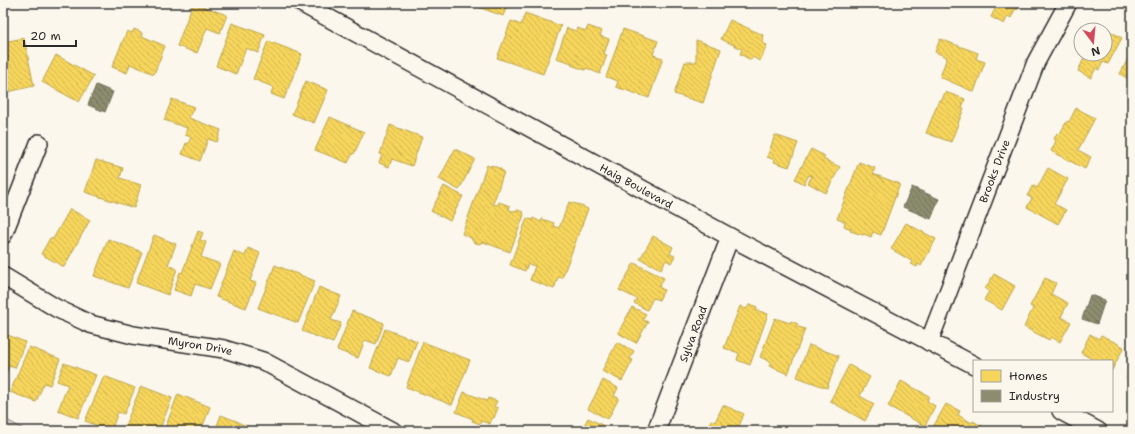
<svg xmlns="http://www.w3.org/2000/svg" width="1135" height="434" font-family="'Shantell Sans',sans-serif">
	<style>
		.grass { fill: url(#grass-tufts); stroke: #84827e }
		.homes { fill: url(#homes-back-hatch); stroke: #b9a24d }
		.industry { fill: url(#industry-back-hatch); stroke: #6f6f5a }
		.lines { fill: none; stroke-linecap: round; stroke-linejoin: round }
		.street-casing { stroke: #2b2b2b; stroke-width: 20 }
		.street { stroke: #fbf7ec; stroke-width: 17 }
		.labels { text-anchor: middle; stroke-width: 4; stroke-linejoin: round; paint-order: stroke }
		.street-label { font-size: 11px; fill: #2b2b2b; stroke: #fbf7ec }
	</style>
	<defs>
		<pattern id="grass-tufts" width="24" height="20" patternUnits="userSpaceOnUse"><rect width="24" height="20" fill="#dddad0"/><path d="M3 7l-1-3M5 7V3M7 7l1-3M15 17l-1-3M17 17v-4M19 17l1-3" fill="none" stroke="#bebbb3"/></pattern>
		<pattern id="homes-back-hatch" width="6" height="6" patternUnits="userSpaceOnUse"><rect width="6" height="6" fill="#f6d55c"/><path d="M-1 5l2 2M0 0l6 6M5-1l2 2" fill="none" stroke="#d3b750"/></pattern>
		<pattern id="industry-back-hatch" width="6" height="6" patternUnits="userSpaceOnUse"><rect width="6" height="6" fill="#8c8c6e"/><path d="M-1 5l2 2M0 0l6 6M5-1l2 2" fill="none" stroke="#73735b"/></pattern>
	</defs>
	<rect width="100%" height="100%" fill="#fbf7ec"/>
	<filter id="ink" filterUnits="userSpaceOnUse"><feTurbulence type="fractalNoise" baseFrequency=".025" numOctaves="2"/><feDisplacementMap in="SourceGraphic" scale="8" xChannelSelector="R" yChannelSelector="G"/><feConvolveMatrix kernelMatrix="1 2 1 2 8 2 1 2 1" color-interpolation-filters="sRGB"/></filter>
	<g filter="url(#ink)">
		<path class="grass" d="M3,418L27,431H3Z"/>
		<path class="homes" d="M193,3L227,15L220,33L207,28L197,53L177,46Z
			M471,3H508L503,16L470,4Z
			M998,3H1021L1017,10L1015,9L1011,18L1008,16L1004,24L991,17Z
			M525,13L561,26L543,74L497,58L511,21L521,25Z
			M730,20L763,35L762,39L764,40L762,43L767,45L760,61L752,57L751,60L740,54L742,49L721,39Z
			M232,23L265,35L258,53L246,48L236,74L216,66Z
			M588,26L602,31L600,36L609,39L604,54L607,55L600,74L586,68L585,70L571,65L572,63L556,58L567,28L576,31L577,28L586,31Z
			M1103,27L1122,38L1108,64L1103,62L1099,70L1096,68L1091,78L1078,71L1086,54H1105V30H1101Z
			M134,29L141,32V34H143L142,36L165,46L154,74L130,64L127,73L112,67L127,31L132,33Z
			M623,29L658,41L653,55L663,58L649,98L616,87L618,81L606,77Z
			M24,38L34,86L3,93V42Z
			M940,39L978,53L976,59L985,62L974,92L940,77L947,57L935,52Z
			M696,40L721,49L703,103L674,94L685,62H696Z
			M268,41L302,54L284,99L271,94L273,87L253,79Z
			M1132,51V81L1120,74Z
			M56,55L94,76L79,102L42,82Z
			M306,81L328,90L314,123L292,114Z
			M945,92L965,99L962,108H964L951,142L926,133L939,100H942Z
			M172,99L194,107L189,118L221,130L217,142L208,139L200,161L182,154L186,143L188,144L191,137L185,135L187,128L164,120Z
			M1076,108L1095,118L1078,150L1091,157L1085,169L1051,151L1056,141L1054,139L1057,133L1059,135L1067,121L1069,122Z
			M330,117L364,132L354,154L353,153L348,163L315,150Z
			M390,125L422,137L412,166L392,159L389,167L379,163L382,155L380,154Z
			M775,135L798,143L789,167L774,162L775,160L767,157Z
			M455,149L475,159L459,190L439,179Z
			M811,149L825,156L823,159L840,167L826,193L808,183L812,176L809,175L804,184L795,179Z
			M96,160L123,168L120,178L141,185L134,208L85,192Z
			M859,162L875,168L873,174L900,184L881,235L873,232L871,237L864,234L863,235L850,231L851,229L844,226L845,222L837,219Z
			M487,165L491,167V165L501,169V170L504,172L493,204L498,205L499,202L510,206L509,210L513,211L518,210L523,212L524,215L510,252L483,242L479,244L473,242L471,238L462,234Z
			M1048,168L1068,179L1054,204L1066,210L1058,224L1027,207L1032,198L1027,196L1032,187L1034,186L1037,188Z
			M444,186L463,196L450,221L431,211Z
			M569,202L584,206L583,207L588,209L562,278L558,277L554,289L530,280L535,266L528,264L525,271L510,265L527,218L532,220L533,218L541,222L542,219L554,223L553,226L559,228Z
			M70,209L90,220L64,267L41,254L50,238L53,239Z
			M906,223L936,239L921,266L918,264L917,267L911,264L913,262L891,249Z
			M198,231L203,233L200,240L206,242L201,257L220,264L210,289L195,284L191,296L174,290L180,272L182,273Z
			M154,235L176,244L168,265L177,269L168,295L136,283Z
			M653,236L673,247L670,254L675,256L671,263L666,260L661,269L640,259Z
			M108,239L142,252L128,288L94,276Z
			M248,248L260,253L250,281L256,283L246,308L216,297L234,251L245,256Z
			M634,263L664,278L659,287L664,290L659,300L653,298L647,310L634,303L637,299L619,290Z
			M275,265L315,281L298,323L258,308Z
			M994,274L1015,286L1002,310L984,300L989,291L985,289Z
			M1045,278L1056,283L1051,294L1068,303L1061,317L1071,322L1060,342L1051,337L1049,340L1024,327L1033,308L1030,306Z
			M319,287L341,296L331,320L341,323L333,343L302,331Z
			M750,304L757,307L756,310L768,314L750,365L737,360L739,353L724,348L740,306L746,309Z
			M632,307L646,314L643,320L648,322L636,343L618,333Z
			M352,311L384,323L376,344L365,340L358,358L337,350Z
			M775,318L790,323L791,321L798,324L796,326L805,329L788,374L769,366L771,362L760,357Z
			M385,329L417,341L409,362L398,358L391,376L370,368Z
			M3,333L25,342L15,368L9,366L3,380Z
			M1090,334L1099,339L1101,335L1124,347L1112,370V361H1096L1081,353Z
			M423,342L470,360L452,405L406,387Z
			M617,342L634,351L630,359L633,360L622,381L602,371Z
			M809,345L839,356L827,388L797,377Z
			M29,347L60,359L50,385L44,383L36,402L10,392Z
			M64,363L96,375L78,418L58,410L68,385L57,381Z
			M849,365L870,377L860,396L874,404L865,421L830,401Z
			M1132,368V381L1126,378Z
			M104,376L135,388L124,414L118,412L111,431L85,421Z
			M603,380L618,388L614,396L619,398L608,419L588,409Z
			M901,381L929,396L927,401L935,406L925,426L888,406Z
			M141,386L172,398L159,431L153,429L152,431H123Z
			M464,392L487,401L488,398L497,401L494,407L498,408L494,418H492L490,424L481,421L480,424L472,421L473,419L456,412Z
			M178,394L210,407L201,431H164Z
			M946,404L960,411L958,415L972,423L973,421L987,429L986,431H937L932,429Z
			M723,405L744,414L737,431H706L711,420L715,422Z
			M221,415L239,422V423L260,431H215Z
			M588,418L604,426L602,431H581Z"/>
		<path class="industry" d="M96,85L113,92L105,112L88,105Z
			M912,187L939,199L931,219L903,207Z
			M1090,295L1105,300L1097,324L1082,319Z"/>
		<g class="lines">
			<g class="street-casing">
				<g id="street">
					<path id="s1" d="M301,3L730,237L974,365"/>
					<path d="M3,235L39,143"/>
					<path id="s2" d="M3,276L56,308L90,324L133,335L224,349L263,361L393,431"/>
					<path id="s3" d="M929,342L1036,62L1068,3"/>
					<path d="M1061,411L1098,431"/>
					<path id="s4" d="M656,431L730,237"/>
				</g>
			</g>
			<use href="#street" class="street"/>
		</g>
	</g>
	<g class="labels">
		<g class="street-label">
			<text dy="4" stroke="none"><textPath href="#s3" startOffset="183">Brooks Drive</textPath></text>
			<text dy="4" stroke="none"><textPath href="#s1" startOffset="382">Haig Boulevard</textPath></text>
			<text dy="4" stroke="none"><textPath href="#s4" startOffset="104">Sylva Road</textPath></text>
			<text dy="4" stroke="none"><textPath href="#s2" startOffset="212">Myron Drive</textPath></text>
		</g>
	</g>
	<rect width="1135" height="434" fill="none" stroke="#fbf7ec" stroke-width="16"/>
	<rect x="8" y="8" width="1119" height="418" fill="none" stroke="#2b2b2b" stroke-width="1.5" filter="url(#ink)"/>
	<rect x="973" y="360" width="140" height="52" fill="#fbf7ec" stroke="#a8a59f"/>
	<rect x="981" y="370" width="20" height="12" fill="#f6d55c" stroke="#a8a59f"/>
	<text x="1009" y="380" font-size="12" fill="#2b2b2b">Homes</text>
	<rect x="981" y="390" width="20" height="12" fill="#8c8c6e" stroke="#a8a59f"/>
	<text x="1009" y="400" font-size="12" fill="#2b2b2b">Industry</text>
	<g transform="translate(1093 42) rotate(164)"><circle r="19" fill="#fbf7ec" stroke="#a8a59f"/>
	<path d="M0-3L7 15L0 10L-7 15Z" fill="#d1495b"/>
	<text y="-6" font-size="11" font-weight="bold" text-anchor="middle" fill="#2b2b2b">N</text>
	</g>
	<path d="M24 40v6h52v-6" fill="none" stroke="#2b2b2b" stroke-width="2"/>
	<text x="30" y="40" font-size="12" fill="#2b2b2b" stroke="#fbf7ec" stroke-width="3" paint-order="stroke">20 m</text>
</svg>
